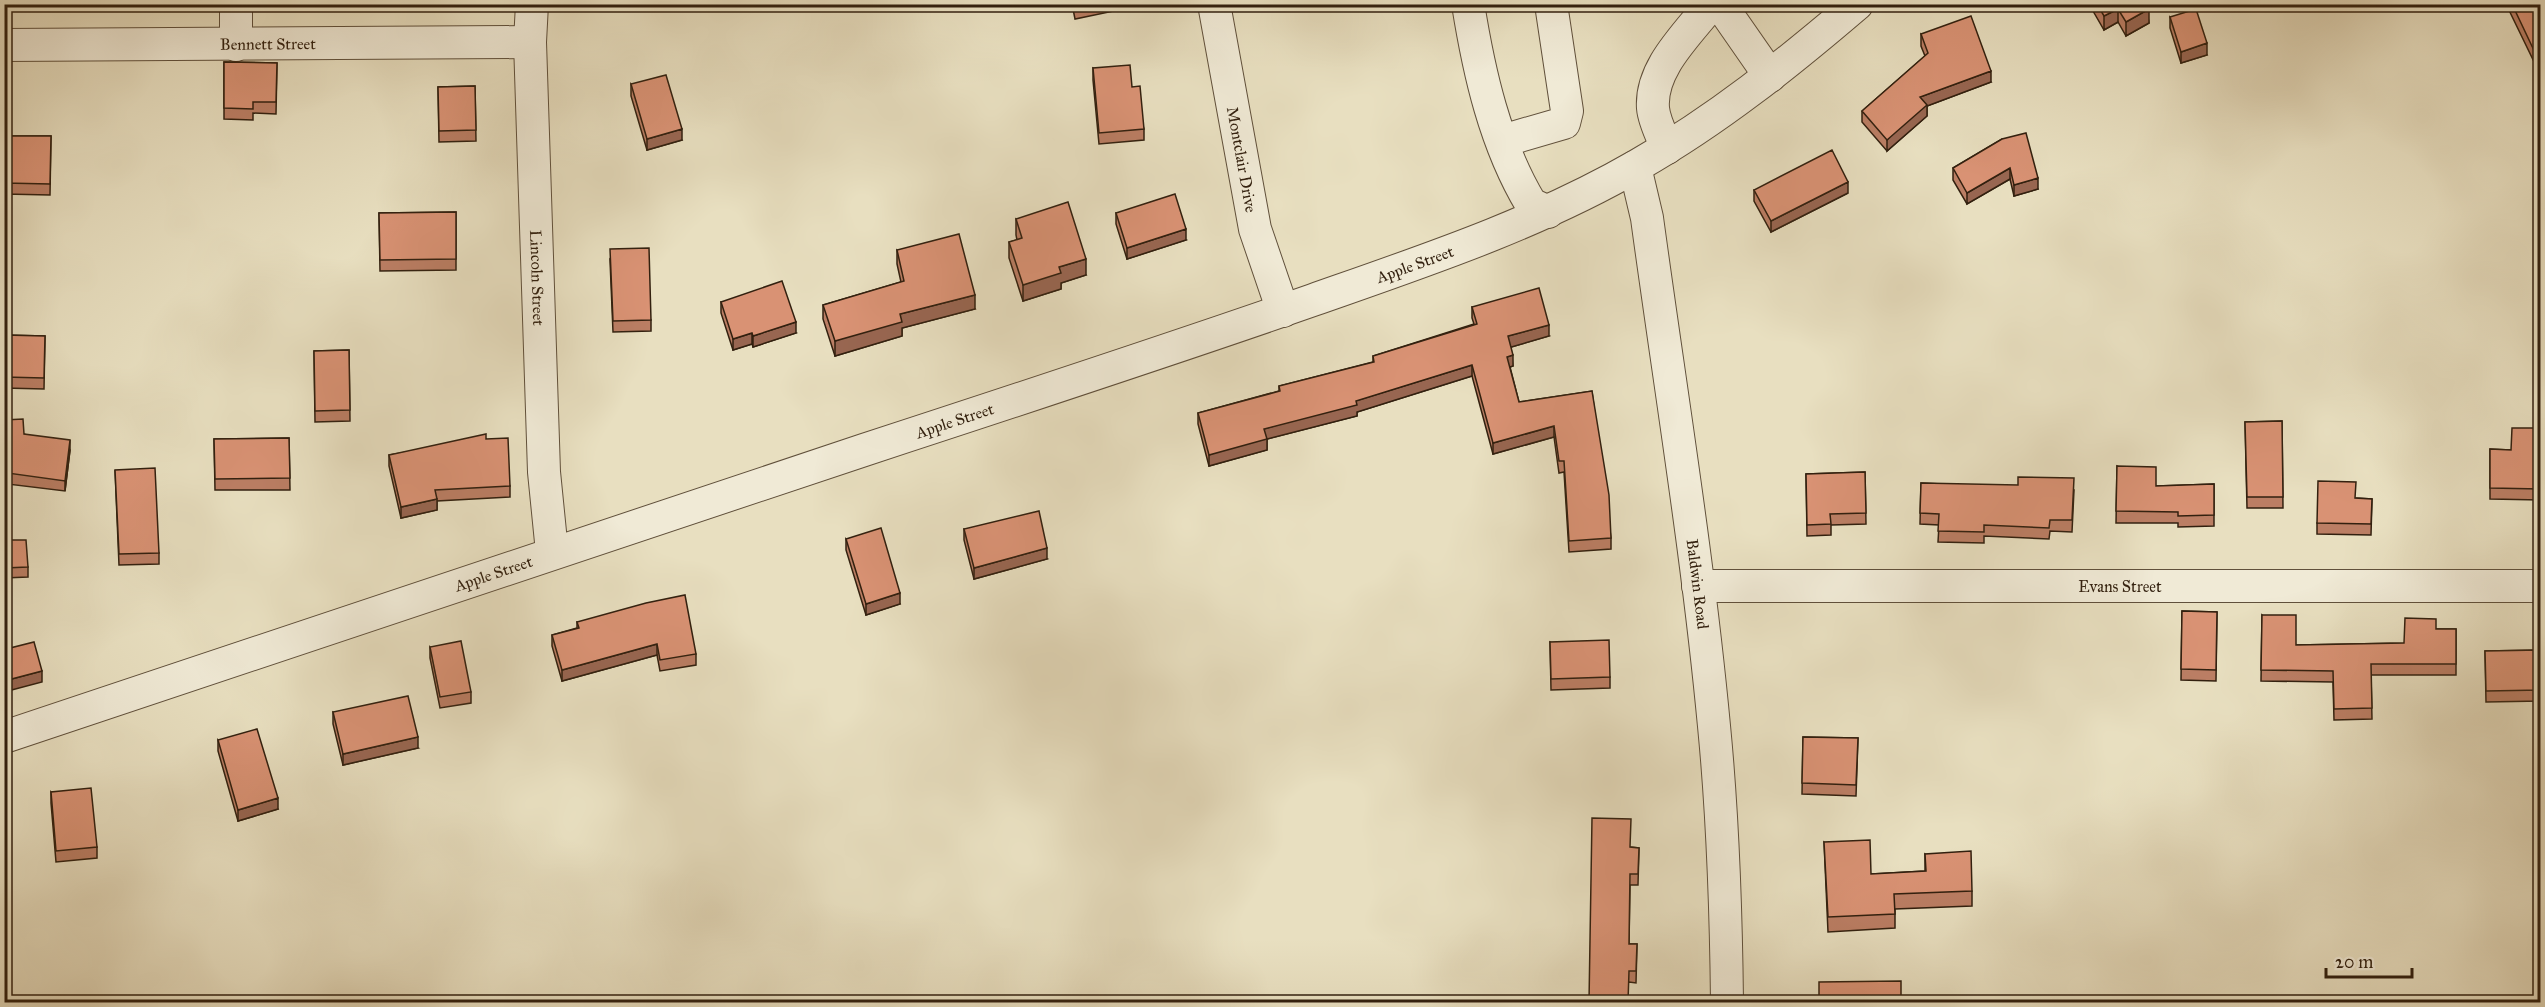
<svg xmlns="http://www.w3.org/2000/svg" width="2545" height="1007" font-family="'IM FELL Great Primer',serif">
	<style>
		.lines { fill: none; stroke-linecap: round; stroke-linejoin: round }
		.minor-casing { stroke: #60503b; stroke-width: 34 }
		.minor { stroke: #f0ead6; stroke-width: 32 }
		.wall { fill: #bb7e64; stroke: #32200f; stroke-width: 1.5 }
		.shaded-wall { fill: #986651; stroke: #32200f; stroke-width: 1.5 }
		.building { fill: #d99274; stroke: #32200f; stroke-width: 1.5 }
		.labels { text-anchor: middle; stroke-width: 5; stroke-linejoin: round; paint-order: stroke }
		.street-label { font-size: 16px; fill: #32200f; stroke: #f0ead6 }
	</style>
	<rect width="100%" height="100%" fill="#e8dfc0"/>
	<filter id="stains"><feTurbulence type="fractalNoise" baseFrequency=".00333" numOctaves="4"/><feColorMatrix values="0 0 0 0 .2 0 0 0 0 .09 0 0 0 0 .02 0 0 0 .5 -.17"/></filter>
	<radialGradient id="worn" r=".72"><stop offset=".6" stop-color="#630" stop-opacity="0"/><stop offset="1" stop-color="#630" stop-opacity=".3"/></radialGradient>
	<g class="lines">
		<g class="minor-casing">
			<g id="minor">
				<path d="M236,4V45"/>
				<path id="s1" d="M532,4L530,42L544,472L552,552"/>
				<path id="s2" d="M1214,4L1255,229L1283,311"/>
				<path d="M1468,4C1479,73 1495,144 1531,204L1548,212"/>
				<path d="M1720,4L1770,76"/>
				<path id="s3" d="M4,45L530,42"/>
				<path d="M1502,141L1564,123L1567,111L1551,4"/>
				<path d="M1667,148C1662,136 1654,121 1653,108C1650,68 1688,34 1711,4"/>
				<path id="s4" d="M1635,167L1647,218C1670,387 1698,556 1714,726C1723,818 1726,910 1727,1002"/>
				<path id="s5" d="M1698,586H2540"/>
				<path id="s6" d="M4,737C291,642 577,544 864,450C1014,401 1164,352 1313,300C1424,261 1536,224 1638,165C1717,120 1788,63 1857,4"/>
			</g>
		</g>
		<use href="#minor" class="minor"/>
	</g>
	<path class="wall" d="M1072,4H1114V11L1075,19Z
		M2089,4H2146L2149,23L2126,36L2118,22L2104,30Z
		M2506,4H2541V71L2539,72Z
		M2170,17L2207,55L2181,63L2170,28Z
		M1921,34L1991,82L1927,106V116L1887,151L1862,122V111L1925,56L1921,46Z
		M224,62L277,63L276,114L253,113V120L224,119Z
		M1093,68L1132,87L1144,129V140L1099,144L1093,80Z
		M631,84L682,140L647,150L631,96Z
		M475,86L476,141L439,142L438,87Z
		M4,136H51L50,195L4,194Z
		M2002,139L2038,189L2014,196L2010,179L1967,204L1953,180V168Z
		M1754,190L1848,193L1771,232L1754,201Z
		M456,212V270L380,271L379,213Z
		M1116,213L1186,240L1127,259L1116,224Z
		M1016,219L1086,275L1061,283V289L1023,301L1009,258V242L1017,240L1016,235Z
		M897,250L975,309L902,328V336L835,356L823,319V305L901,282L897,264Z
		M610,260L651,320V331L613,332Z
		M721,302L796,333L753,347L752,344L733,350L721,313Z
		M1472,307L1549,336L1511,347L1513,366L1510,367L1519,402L1592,391L1611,538V549L1569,552L1564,472L1559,473L1554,437L1493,454L1472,376L1357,412V416L1267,439V450L1209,466L1198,424V413L1279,391V386L1373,362V356L1474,324L1472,318Z
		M4,335L45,336L44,389L4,388Z
		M349,350L350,421L315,422L314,351Z
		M4,420L24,434L70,450L65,491L8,484L10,540L28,567V577L4,578Z
		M2282,421L2283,508H2247L2245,422Z
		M2541,428V500L2490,499V449L2511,450Z
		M289,438L290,490H215L214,439Z
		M486,439L510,486V497L437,501V510L401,518L389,466V455Z
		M2117,466L2156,486L2214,484V526L2178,527V523H2116Z
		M115,470L159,553V564L119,565Z
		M1865,472L1866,524L1831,525V535L1807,536L1806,474Z
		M1921,483L2074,490L2072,532L2050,531L2049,539L1984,536V543L1938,542L1939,525L1920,524Z
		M2356,498L2372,499L2371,535L2317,534V523Z
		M964,529L1047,559L974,579L964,540Z
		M846,539L900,604L866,615L846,550Z
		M2182,611L2217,612L2216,681L2181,680Z
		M2262,615L2296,645L2404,643L2436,629H2456V675H2371L2372,719L2334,720L2333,682L2261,681Z
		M577,622L696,654V665L660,671L657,655L562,681L552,646V635L577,628Z
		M1550,642L1610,677V688L1551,690Z
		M430,647L471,692V703L440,708L430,658Z
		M2541,650V701L2486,702L2485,651Z
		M333,712L418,748L343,765L333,724Z
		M1803,737L1858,738L1856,796L1802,794Z
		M218,740L278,809L238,821L218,751Z
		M51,792L97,847V858L56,862L51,803Z
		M1824,842L1871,874L1925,871V854L1972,891V906L1895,909V928L1828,932Z
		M1630,847L1639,848L1638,885H1630L1629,944H1637L1636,983L1629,982L1589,1002Z"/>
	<path class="shaded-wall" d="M2118,9V22L2104,30V16Z
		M2149,9V23L2126,36V22Z
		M2207,43V55L2181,63V52Z
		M1991,71V82L1927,106V116L1887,151V140L1920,97Z
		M682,129V140L647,150V139Z
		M2010,168V179L1967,204V193Z
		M2038,178V189L2014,196V185Z
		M1848,182V193L1771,232V221Z
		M1186,229V240L1127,259V248Z
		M1086,259V275L1061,283V289L1023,301V285L1059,267Z
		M975,295V309L902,328V336L835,356V341L900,314Z
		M796,322V333L753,347V336Z
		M1549,325V336L1508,348V336Z
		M752,333V344L733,350V339Z
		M1513,355V366L1507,368V357Z
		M1472,365V376L1357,412V416L1267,439V450L1209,466V455L1264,429Z
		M1554,426V437L1493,454V443Z
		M70,440V450L65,491V481Z
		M437,499V510L401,518V507Z
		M1047,548V559L974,579V568Z
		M900,593V604L866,615V604Z
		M657,644V655L562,681V670Z
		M42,671V682L4,692V681Z
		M418,737V748L343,765V754Z
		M278,798V809L238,821V810Z"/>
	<path class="building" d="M1074,4H1091L1075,8Z
		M2097,4H2146L2149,9L2126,22L2118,9L2104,16Z
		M2512,4H2541V60L2539,61Z
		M2196,9L2207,43L2181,52L2170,17Z
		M1971,16L1991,71L1920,97L1927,105L1887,140L1862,111L1928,53L1921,34Z
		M224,62L277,63L276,102H253V109L224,108Z
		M1130,65L1132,87L1140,86L1144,129L1099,133L1093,68Z
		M666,75L682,129L647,139L631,84Z
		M475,86L476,130L439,131L438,87Z
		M2026,133L2038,178L2014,185L2010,168L1967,193L1953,168L2002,139Z
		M4,136H51L50,184L4,183Z
		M1832,150L1848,182L1771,221L1754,190Z
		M1175,194L1186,229L1127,248L1116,213Z
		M1068,202L1086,259L1059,267L1061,273L1023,285L1009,242L1022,238L1016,219Z
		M456,212V259L380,260L379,213Z
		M959,234L975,295L900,314L902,322L835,341L823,305L904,281L897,250Z
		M649,248L651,320L613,321L610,249Z
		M782,281L796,322L753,336L752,333L733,339L721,302Z
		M1539,288L1549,325L1508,336L1513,355L1507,357L1519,402L1592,391L1609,495L1611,538L1569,541L1564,461H1559L1554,426L1493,443L1472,365L1356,401L1357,405L1264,429L1267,439L1209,455L1198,413L1280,391L1279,386L1374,362L1373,356L1477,324L1472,307Z
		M4,335L45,336L44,378L4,377Z
		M349,350L350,410L315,411L314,351Z
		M23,419L24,434L70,440L65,481L8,473L10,540H26L28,567L4,568V420Z
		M2282,421L2283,497H2247L2245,422Z
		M2512,428H2541V489L2490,488V449L2511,450Z
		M486,434V439L508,438L510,486L435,490L437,499L401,507L389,455Z
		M289,438L290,478L215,479L214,439Z
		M2117,466L2156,467V486L2214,484V515L2178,516V512L2116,511Z
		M155,468L159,553L119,554L115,470Z
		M1865,472L1866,513L1830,514L1831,524L1807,525L1806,474Z
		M2018,477L2074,478L2072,520H2050L2049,528L1984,525V532L1938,531L1939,514L1920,513L1921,483L2018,485Z
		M2318,481L2356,482L2355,498L2372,499L2371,524L2317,523Z
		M1039,511L1047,548L974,568L964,529Z
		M881,528L900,593L866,604L846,539Z
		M685,595L696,654L660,660L657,644L562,670L552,635L579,628L577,622L646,603Z
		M2182,611L2217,612L2216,670L2181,669Z
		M2262,615H2296V645L2404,643L2405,618L2436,619V629H2456V664H2371L2372,708L2334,709L2333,671L2261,670Z
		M1609,640L1610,677L1551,679L1550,642Z
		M461,641L471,692L440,697L430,647Z
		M34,642L42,671L4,681V643L6,649Z
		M2541,650V690L2486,691L2485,651Z
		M408,696L418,737L343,754L333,712Z
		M257,729L278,798L238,810L218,740Z
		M1803,737L1858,738L1856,785L1802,783Z
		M91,788L97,847L56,851L51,792Z
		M1592,818L1631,819L1630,847L1639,848L1638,874H1630L1629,944H1637L1636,971H1629L1628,1002H1589Z
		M1870,840L1871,874L1926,871L1925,854L1971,851L1972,891L1894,894L1895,914L1828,917L1824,842Z
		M1901,981V1002H1819V982Z"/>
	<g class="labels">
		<g class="street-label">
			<text dy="6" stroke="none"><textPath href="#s3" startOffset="264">Bennett Street</textPath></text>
			<text dy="6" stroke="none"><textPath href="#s2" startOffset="158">Montclair Drive</textPath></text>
			<text dy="6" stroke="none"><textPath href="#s6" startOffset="1488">Apple Street</textPath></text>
			<text dy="6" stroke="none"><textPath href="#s1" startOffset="274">Lincoln Street</textPath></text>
			<text dy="6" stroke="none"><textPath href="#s6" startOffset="1002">Apple Street</textPath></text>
			<text dy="6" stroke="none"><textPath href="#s6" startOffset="516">Apple Street</textPath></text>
			<text dy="6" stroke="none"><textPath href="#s4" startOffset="422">Baldwin Road</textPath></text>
			<text dy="6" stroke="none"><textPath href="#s5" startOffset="422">Evans Street</textPath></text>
		</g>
	</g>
	<rect width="2545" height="1007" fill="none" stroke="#e8dfc0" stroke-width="24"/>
	<rect x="6" y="6" width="2533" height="995" fill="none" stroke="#32200f" stroke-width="3"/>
	<rect x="12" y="12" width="2521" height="983" fill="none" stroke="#32200f" stroke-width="1.5"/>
	<path d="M2326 968v9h86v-9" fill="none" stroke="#32200f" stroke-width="3"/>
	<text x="2335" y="968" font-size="18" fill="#32200f" stroke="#f0ead6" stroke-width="4.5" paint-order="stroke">20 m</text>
	<rect width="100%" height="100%" filter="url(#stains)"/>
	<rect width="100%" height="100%" fill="url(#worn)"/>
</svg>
